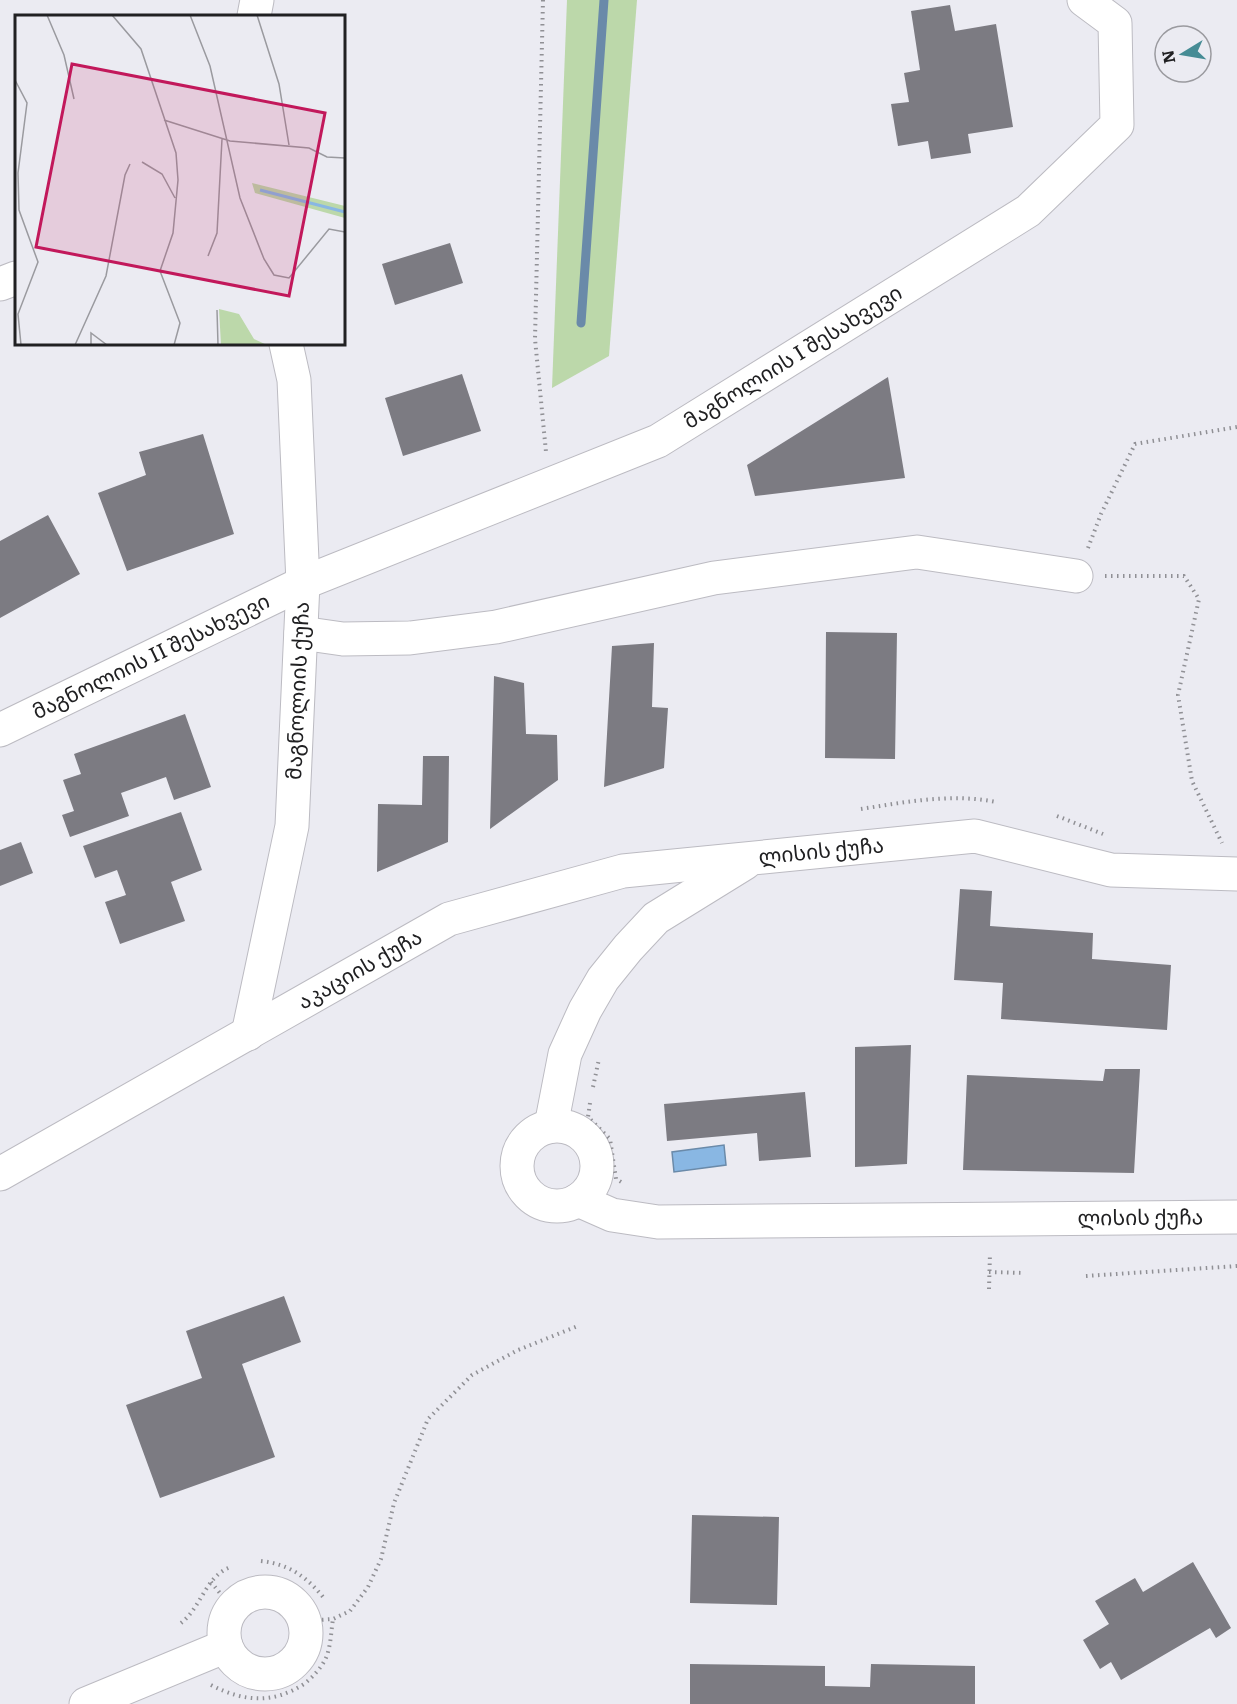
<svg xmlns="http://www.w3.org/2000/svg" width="1237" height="1704" font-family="Literata,'Noto Sans Georgian',serif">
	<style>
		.green { fill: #bcd8aa }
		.water { fill: #89b7e3; stroke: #6a8aa9; stroke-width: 1.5 }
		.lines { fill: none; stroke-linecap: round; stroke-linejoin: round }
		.stream { stroke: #6a8aa9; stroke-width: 9 }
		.building { fill: #7c7b82 }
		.minor-casing { stroke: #bcbbc2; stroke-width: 35 }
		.path { stroke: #909095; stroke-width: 4; stroke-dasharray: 1.5 4.5; stroke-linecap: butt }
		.minor { stroke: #fff; stroke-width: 33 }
		.labels { text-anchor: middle; stroke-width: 6; stroke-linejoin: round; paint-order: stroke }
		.street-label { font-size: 21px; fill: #202022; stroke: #ebebf2 }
		.inset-river { fill: none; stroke: #89b7e3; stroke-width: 3 }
		.inset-road { fill: none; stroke: #9a9a9f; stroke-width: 1.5 }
		.view { fill: #c2185b; fill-opacity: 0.15; stroke: #c2185b; stroke-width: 3 }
		.inset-edge { fill: none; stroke: #202022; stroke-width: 3 }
	</style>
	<rect width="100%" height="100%" fill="#ebebf2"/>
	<path class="green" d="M567,0H637L609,356L552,388Z"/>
	<path class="water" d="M724,1145L726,1165L674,1172L672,1152Z"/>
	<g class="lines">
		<path class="stream" d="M581,323L604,0"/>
	</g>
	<path class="building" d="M950,5L955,31L996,24L1013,127L968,134L971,153L931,159L928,141L898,146L891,104L909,102L904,73L920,70L911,11Z
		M450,243L463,283L395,305L382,264Z
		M462,374L481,431L403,456L385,398Z
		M888,377L905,478L755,496L747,465Z
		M203,434L234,534L127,571L98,493L146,475L139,452Z
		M48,515L80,574L0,618V541Z
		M826,632L897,633L895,759L825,758Z
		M654,643L652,707L668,708L664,768L604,787L612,646Z
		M494,676L524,683L526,734L557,735L558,780L490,829Z
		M185,714L211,787L174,800L166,777L121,793L129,816L70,837L62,815L74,811L63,780L81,774L74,754Z
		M423,756H449L448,842L377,872L378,804L422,805Z
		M181,812L202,870L171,882L185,921L120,944L105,902L126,895L117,870L95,878L83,846Z
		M21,842L33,873L0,886V850Z
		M960,889L992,891L990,926L1093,933L1092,959L1171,965L1167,1030L1001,1019L1003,983L954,980Z
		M911,1045L907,1164L855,1167V1047Z
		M1105,1069H1140L1134,1173L963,1170L967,1075L1103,1081Z
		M805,1092L811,1157L759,1161L757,1133L667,1141L664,1104Z
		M284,1296L301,1342L242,1364L275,1457L160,1498L126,1405L202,1378L186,1331Z
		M692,1515L779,1517L777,1605L690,1603Z
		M1193,1562L1231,1628L1216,1638L1210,1628L1121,1680L1111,1662L1100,1669L1083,1640L1109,1624L1095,1601L1135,1578L1143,1592Z
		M690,1664L825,1666V1686L870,1687L871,1664L975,1666V1704H690Z"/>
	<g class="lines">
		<g class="minor-casing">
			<g id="minor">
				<path d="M254,16L257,0"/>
				<path d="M0,284L16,278"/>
				<path d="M301,633L343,639L410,638L496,627L714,578L917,552L1076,576"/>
				<path id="s1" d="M0,730L303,583L658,441L1028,211L1117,125L1115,23L1084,0"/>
				<path id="s2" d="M248,1034L292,826L303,583L294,380L286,344"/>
				<path d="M551,1126L565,1054L585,1010L603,979L628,948L656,918L745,863"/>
				<circle cx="557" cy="1166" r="40"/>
				<path id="s3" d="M0,1174L449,919L623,871L975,836L1111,870L1237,874"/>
				<path id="s4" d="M578,1200L612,1215L658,1222L1237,1217"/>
				<circle cx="265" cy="1633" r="41"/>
				<path d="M86,1704L226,1646"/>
			</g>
		</g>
		<path class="path" d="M543,0L535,339L546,452
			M1088,548L1101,514L1135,444L1237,427
			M1105,576H1184L1199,599L1178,695L1192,781L1222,843
			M861,809C906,802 951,793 996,802
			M1057,816L1103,834
			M593,1087L599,1059
			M590,1103L588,1117L610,1139L616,1179L623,1183
			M989,1272L1025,1273
			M1086,1276L1237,1266
			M989,1289L990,1253
			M261,1561C288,1564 306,1576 323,1597
			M211,1582L223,1597
			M304,1621L333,1619L350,1611L368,1587L381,1559L394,1503L428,1419L472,1375L518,1350L578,1326
			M181,1623C201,1608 206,1575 231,1567
			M211,1685C244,1702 273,1704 304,1684C313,1677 320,1669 325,1660C331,1648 331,1631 333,1619"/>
		<use href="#minor" class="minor"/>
	</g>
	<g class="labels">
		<g class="street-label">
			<text dy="7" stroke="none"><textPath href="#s1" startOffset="878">მაგნოლიის I შესახვევი</textPath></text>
			<text dy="7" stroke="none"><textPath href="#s1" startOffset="168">მაგნოლიის II შესახვევი</textPath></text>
			<text dy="7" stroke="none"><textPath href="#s2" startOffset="348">მაგნოლიის ქუჩა</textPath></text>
			<text dy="7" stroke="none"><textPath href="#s3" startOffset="896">ლისის ქუჩა</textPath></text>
			<text dy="7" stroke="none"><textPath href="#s3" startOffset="414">აკაციის ქუჩა</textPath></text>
			<text dy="7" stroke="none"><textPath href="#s4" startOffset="566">ლისის ქუჩა</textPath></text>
		</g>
	</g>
	<g transform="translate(15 15)">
		<rect width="330" height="330" fill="#ebebf2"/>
		<path d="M237,168L330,191V203L240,178ZM204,294L224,299L239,324L252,330H206Z" fill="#bcd8aa"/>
		<path class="inset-river" d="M245,175L330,197"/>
		<path class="inset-road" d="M32,0L49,40L59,84M97,0L126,34L161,138L163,165L158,218L145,256L165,308L159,330M175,0L195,51L225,183L249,244L259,260L274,263L314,214L330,217M242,0L264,69L274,130M0,65L12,88L3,158L4,195L23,247L3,299L6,330M149,105L215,126L294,133L312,142L330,143M127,147L147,159L160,183M193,241L202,218L207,124M202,295L203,330M60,330L91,261L110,160L115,149M76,330V318L92,330"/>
		<path class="view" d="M57,49L310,98L274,281L21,232Z"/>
		<rect width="330" height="330" class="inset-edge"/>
	</g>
	<g transform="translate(1183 54) rotate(259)"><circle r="28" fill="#ebebf2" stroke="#9a9a9f" stroke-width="1.5"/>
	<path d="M0-4.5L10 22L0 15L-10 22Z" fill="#468c95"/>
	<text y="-9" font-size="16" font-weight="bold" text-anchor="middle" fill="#202022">N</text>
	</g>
</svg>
